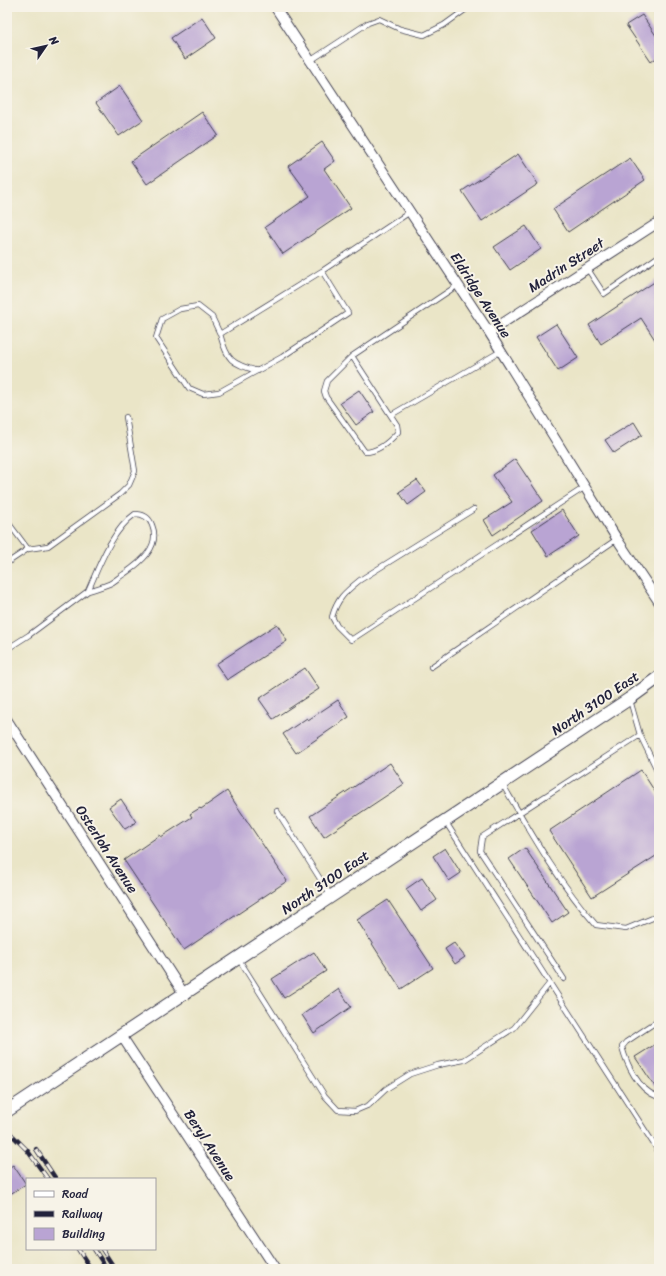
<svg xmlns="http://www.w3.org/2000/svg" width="666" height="1276" font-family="Sriracha,sans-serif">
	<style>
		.building { fill: #b9a4d3 }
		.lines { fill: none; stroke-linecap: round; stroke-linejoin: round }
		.lane-casing { stroke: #403f50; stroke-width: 6 }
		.street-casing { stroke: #403f50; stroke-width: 11 }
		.secondary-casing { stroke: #403f50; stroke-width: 14 }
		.lane { stroke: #fff; stroke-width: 4.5 }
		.street { stroke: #fff; stroke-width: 9 }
		.secondary { stroke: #fff; stroke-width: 12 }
		.rail-casing { stroke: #22223b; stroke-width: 4.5 }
		.rail { stroke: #f7f3e8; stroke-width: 3; stroke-dasharray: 9; stroke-linecap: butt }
		.labels { text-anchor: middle; stroke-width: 4; stroke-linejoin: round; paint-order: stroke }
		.street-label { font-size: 14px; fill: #22223b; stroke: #f7f3e8 }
	</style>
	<rect width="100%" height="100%" fill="#f7f3e8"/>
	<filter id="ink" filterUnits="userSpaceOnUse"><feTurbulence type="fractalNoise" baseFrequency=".025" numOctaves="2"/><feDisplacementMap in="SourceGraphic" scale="8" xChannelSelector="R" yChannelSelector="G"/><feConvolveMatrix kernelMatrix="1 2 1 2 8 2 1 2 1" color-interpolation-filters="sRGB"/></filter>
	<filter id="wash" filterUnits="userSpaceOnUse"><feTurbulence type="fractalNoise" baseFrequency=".012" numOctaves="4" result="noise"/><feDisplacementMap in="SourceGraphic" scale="16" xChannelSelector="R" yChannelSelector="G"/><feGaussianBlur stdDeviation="0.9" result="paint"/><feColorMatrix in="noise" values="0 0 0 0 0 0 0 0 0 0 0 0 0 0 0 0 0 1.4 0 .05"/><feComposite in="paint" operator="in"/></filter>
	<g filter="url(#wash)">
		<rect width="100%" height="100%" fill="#eae5c7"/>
		<g id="blocks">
			<path class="building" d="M642,15L659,40V56L651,62L626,25Z
				M202,17L216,38L185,59L171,38Z
				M120,86L143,120L119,136L96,103Z
				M202,112L218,135L147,184L131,161Z
				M322,142L335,161L324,169L351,208L283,254L265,227L310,196L288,166Z
				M518,154L538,184L482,221L462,191Z
				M630,158L645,180L568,232L553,209Z
				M526,226L541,249L510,270L494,247Z
				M659,279V346L641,318L601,344L589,325Z
				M556,324L578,358L558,371L536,337Z
				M359,390L374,412L356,425L340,403Z
				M634,422L642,435L614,453L605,440Z
				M515,459L543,501L493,535L484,520L512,502L493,475Z
				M417,480L426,492L408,505L399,492Z
				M562,510L579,536L548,556L532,530Z
				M277,624L287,641L227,680L216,664Z
				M305,668L319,689L273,719L259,699Z
				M338,700L349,717L296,753L283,734L307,718L308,720Z
				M390,763L404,784L324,837L310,816Z
				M641,770L659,798V854L592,897L549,831Z
				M227,791L287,881L184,950L124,860L160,835L161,837L192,817L190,814L200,808L201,809Z
				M121,799L136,822L125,829L109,807Z
				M445,848L461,873L449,881L433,856Z
				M525,848L568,912L552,923L509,859Z
				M422,878L437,900L421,911L406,889Z
				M388,900L433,968L401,989L357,920Z
				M454,943L465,957L455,964L445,949Z
				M314,952L326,971L284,998L272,979Z
				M339,989L351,1007L314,1033L302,1015Z
				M659,1042V1091H658L635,1057Z
				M13,1165L26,1184L7,1196V1169Z"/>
		</g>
	</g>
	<g filter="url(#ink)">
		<use href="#blocks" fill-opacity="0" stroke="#403f50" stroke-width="1"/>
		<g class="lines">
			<g class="lane-casing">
				<path id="lane" d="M310,61L368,23L379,19L400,29L424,35L444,25L469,7
					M587,268L604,294L659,256
					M322,271L348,313L282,357L219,392L203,394L189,388L156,338L162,319L180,309L198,306L212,317L220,334L322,271L410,212
					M220,334C227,360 231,364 258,371
					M352,356L397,425L398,432C390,441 377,452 365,452L326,397L324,391L327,381Z
					M352,356L458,285
					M391,415L501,351
					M474,509L360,580C345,592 337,599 332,617L337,626L351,640L585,487
					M135,514C142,514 149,517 152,525C161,547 140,563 124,574C119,577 114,582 109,584C102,587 95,589 88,591C99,566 112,530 135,514Z
					M7,521L28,549L48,546L120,494L129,485L135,471L126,417
					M7,563L28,549
					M7,649L29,635L88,591
					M431,667L617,539
					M630,700L640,735L659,774
					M503,785C531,833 559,883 596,925L626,929L655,917L659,914
					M277,811L331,896
					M445,821L659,1152
					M238,958L325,1096L338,1110L355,1111L369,1105L386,1089L410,1074L438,1065L464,1060L514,1028L549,984
					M564,979L480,851L482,837L640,735
					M659,1020L626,1042L622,1047C627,1065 638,1089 656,1096L659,1095"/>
			</g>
			<g class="street-casing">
				<path id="street" d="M275,7L489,332L617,539L659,602
					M489,332L659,222
					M7,720L184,994
					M121,1035L275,1269"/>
			</g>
			<g class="secondary-casing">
				<path id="secondary" d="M7,1111L629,699L659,677"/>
			</g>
			<use href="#lane" class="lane"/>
			<use href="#street" class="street"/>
			<use href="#secondary" class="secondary"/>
			<g class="rail-casing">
				<path id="rail" d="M7,1130L27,1150L48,1179
					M36,1149L56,1179
					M78,1249L91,1269
					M94,1249L107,1269
					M102,1249L115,1269"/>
			</g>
			<use href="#rail" class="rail"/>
		</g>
	</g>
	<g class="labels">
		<g class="street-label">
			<text transform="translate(566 265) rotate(-33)" y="5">Madrin Street</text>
			<text transform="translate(481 295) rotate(57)" y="5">Eldridge Avenue</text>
			<text transform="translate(595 703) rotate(-34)" y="5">North 3100 East</text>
			<text transform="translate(107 849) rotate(57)" y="5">Osterloh Avenue</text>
			<text transform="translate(325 882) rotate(-34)" y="5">North 3100 East</text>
			<text transform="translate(210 1145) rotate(57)" y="5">Beryl Avenue</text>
		</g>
	</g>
	<rect width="666" height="1276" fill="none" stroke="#f7f3e8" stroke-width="24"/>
	<rect x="26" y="1178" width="130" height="72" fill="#f7f3e8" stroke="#a29fa3"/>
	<rect x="34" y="1191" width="20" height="6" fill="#ffffff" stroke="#a29fa3"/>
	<text x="62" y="1198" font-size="12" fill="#22223b">Road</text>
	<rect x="34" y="1211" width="20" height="6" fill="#22223b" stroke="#a29fa3"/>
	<text x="62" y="1218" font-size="12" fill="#22223b">Railway</text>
	<rect x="34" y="1228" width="20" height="12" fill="#b9a4d3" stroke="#a29fa3"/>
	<text x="62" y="1238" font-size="12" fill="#22223b">Building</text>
	<g transform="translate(46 46) rotate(56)" stroke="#f7f3e8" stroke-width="3" paint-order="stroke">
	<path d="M0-3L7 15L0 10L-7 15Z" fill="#22223b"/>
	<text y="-6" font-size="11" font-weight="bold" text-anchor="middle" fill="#22223b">N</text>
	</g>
</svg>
